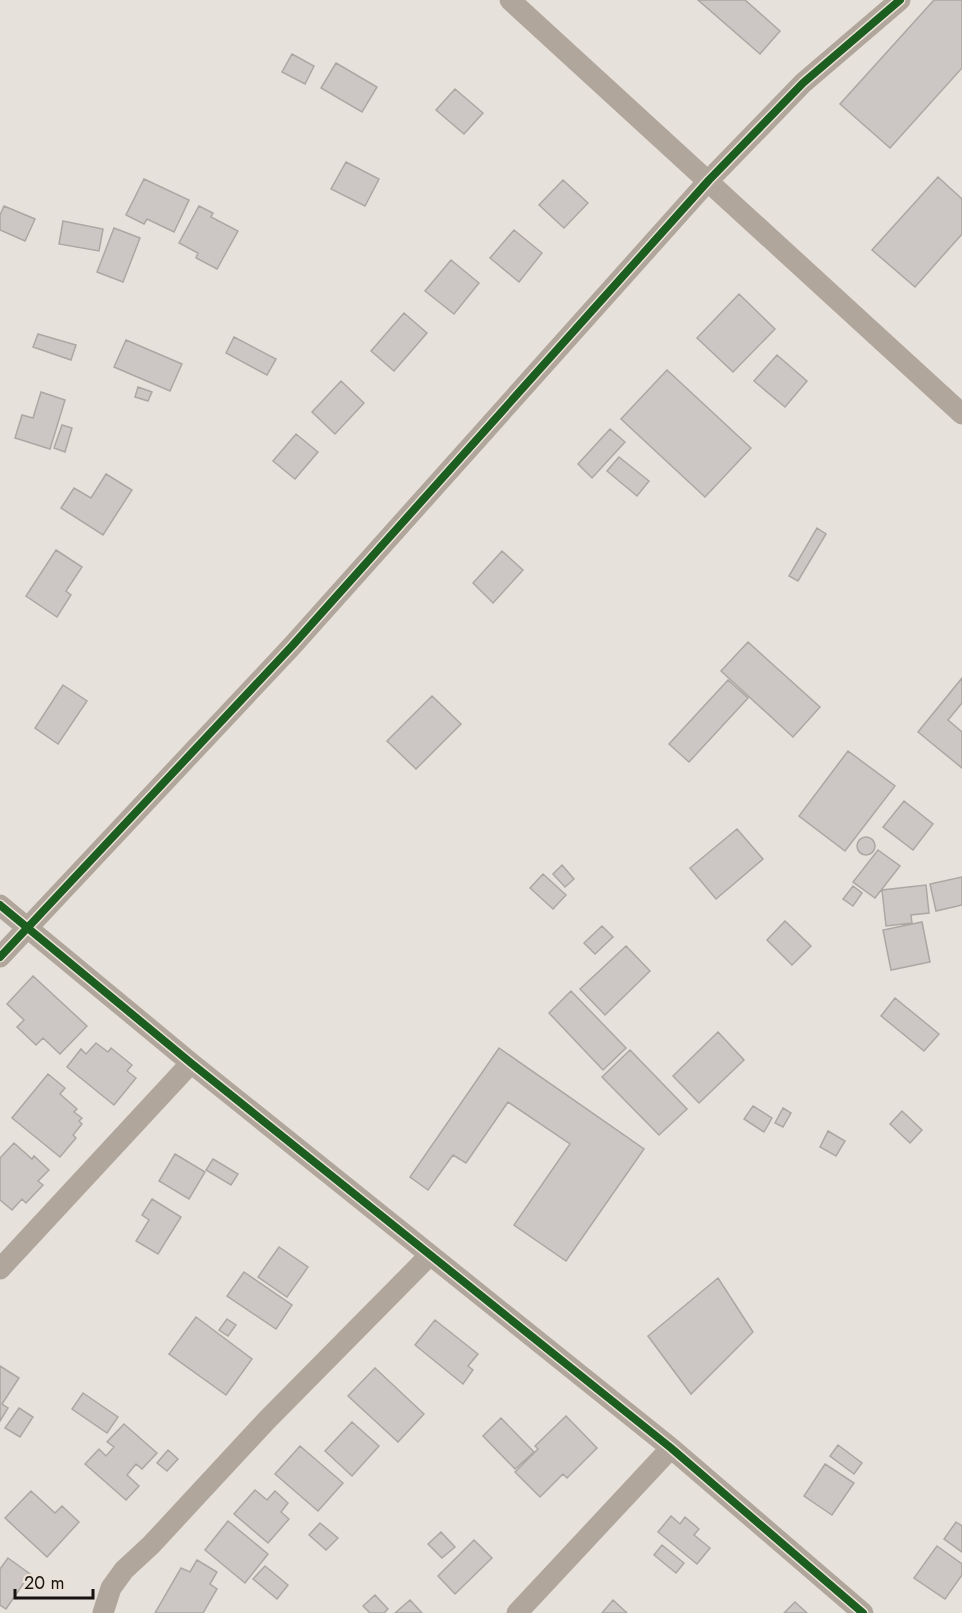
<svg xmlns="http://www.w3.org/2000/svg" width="962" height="1613" font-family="Jost,sans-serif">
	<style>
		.building { fill: #ccc7c4; stroke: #aca7a3; stroke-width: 1.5 }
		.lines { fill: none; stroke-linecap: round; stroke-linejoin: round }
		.street { stroke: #b1a69b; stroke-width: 21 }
		.cycleway-casing { stroke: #ece1d7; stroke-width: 11 }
		.cycleway { stroke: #1b5e20; stroke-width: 8 }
	</style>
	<rect width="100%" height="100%" fill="#e7e1dc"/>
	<path class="building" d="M698,0H745L780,31L760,54Z
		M934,0H962V68L890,148L840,104Z
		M292,54L314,66L305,84L282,72Z
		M336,63L377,87L362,112L321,88Z
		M455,89L483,113L464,134L436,110Z
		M346,162L379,179L365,206L331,189Z
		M938,177L962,199V234L915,287L872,250Z
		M144,179L189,200L174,232L147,219L144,224L126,215Z
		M563,180L588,203L564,228L539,205Z
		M4,206L35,219L25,241L0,230V215Z
		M199,206L213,213L211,217L238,231L217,269L196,258L198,253L179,243Z
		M63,221L103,229L99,251L59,244Z
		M114,228L140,238L123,282L97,272Z
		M514,230L542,253L519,282L490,258Z
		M451,260L479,283L454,314L425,291Z
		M739,294L775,329L733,372L697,338Z
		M404,313L427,333L394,371L371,351Z
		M38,334L76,345L71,360L33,347Z
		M234,337L276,359L267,375L226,353Z
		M126,340L182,364L170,391L114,367Z
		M777,355L807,381L785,407L754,381Z
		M667,370L751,448L705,497L621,419Z
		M341,381L364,403L335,434L312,412Z
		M138,387L152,392L148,401L135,397Z
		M41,392L65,400L50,449L15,438L22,415L33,418Z
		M62,425L72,428L65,452L54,448Z
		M610,429L625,442L592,478L578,464Z
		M296,434L318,452L295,479L273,461Z
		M619,457L649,481L637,496L607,471Z
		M106,474L132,490L103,535L61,508L74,488L91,498Z
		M817,528L826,534L798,581L789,576Z
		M56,550L82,567L66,591L71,595L57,617L26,596Z
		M502,551L523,570L493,603L473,583Z
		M748,642L820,707L793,737L721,671Z
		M962,678V703L948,720L962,732V768L918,732Z
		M728,680L748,698L689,762L669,744Z
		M63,685L87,701L58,744L35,728Z
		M432,696L461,724L416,769L387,741Z
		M848,751L895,786L845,851L799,816Z
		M904,801L933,824L913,850L883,827Z
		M737,829L763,859L716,899L690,868Z
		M857 846a9 9 0 1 1 18 0a9 9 0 1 1-18 0Z
		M878,850L900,866L875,898L853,882Z
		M562,865L574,879L565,887L553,874Z
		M543,874L566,895L553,909L530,888Z
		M962,877V905L936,911L930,884Z
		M926,885L929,913L911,915L912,923L886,926L882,890Z
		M853,886L862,893L853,906L843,899Z
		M785,921L811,946L792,965L767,940Z
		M922,922L930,962L891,970L883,930Z
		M602,926L613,937L595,954L584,943Z
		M626,946L650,971L605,1015L580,989Z
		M33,976L87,1026L60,1054L43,1038L36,1045L17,1027L24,1020L7,1004Z
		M571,991L626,1048L603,1070L549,1013Z
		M895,998L939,1034L924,1051L881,1016Z
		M718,1032L744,1060L699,1103L673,1076Z
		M96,1043L108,1052L111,1048L132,1065L127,1071L136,1078L114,1105L67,1067L81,1049L86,1054Z
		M499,1048L644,1149L566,1261L514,1225L570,1144L508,1102L466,1163L453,1155L428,1190L410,1177Z
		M630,1050L687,1109L659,1135L602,1077Z
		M48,1074L65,1088L60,1094L77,1109L74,1112L82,1118L79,1121L82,1124L73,1135L76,1138L60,1157L12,1118Z
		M753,1106L772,1118L764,1132L744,1119Z
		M783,1108L791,1113L783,1127L775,1123Z
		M902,1111L922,1130L910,1143L890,1124Z
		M828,1131L845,1141L836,1156L820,1147Z
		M14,1143L32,1159L34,1156L49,1170L38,1181L43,1185L26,1203L22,1199L12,1210L0,1200V1158Z
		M175,1154L205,1172L189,1199L159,1181Z
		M213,1159L238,1174L231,1185L206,1170Z
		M152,1199L181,1217L158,1254L136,1241L149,1220L142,1215Z
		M279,1247L308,1267L287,1297L258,1277Z
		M244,1272L292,1305L276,1329L227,1296Z
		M718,1278L753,1332L691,1394L648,1336Z
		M196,1317L252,1359L226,1395L169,1354Z
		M227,1319L236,1325L228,1336L219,1330Z
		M435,1320L478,1354L468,1366L473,1370L463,1384L415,1345Z
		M0,1366L19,1378L2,1404L8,1408L0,1421Z
		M375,1368L424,1414L398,1442L348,1396Z
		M83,1393L118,1417L107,1433L72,1409Z
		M19,1408L33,1417L20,1437L5,1428Z
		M566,1416L597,1448L567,1478L563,1474L540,1497L515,1472L538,1449L535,1446Z
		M501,1418L534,1452L515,1469L483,1436Z
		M352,1422L379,1446L352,1476L325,1451Z
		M124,1424L157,1453L142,1469L136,1464L127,1475L139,1486L126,1500L85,1464L99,1449L106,1456L114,1447L107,1442Z
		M838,1445L862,1463L854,1474L830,1456Z
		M300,1446L343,1483L318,1511L275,1474Z
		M168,1450L178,1459L167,1471L157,1463Z
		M825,1464L854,1483L832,1515L804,1496Z
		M255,1490L267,1500L275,1491L288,1503L281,1512L289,1519L268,1543L234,1514Z
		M31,1491L55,1513L62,1506L79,1522L47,1557L5,1518Z
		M671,1516L680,1524L685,1517L699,1529L694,1535L710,1548L697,1564L658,1532Z
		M228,1521L268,1554L245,1583L205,1550Z
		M956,1522L962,1526V1552L944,1539Z
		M320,1523L338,1538L326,1550L309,1535Z
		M441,1532L455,1547L442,1558L428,1544Z
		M474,1540L492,1558L455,1594L438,1576Z
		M662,1545L684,1563L676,1573L654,1555Z
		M937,1546L962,1564V1575L945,1599L914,1578Z
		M8,1558L30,1574L6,1609L0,1605V1569Z
		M197,1560L217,1572L210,1584L217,1589L203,1613H155L181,1568L190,1572Z
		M265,1566L288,1585L277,1599L253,1579Z
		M375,1595L388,1609L384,1613H370L363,1606Z
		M410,1600L422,1613H395Z
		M613,1600L627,1613H602Z
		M795,1602L807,1613H784Z"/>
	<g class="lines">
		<path class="street" d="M510,0L962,414
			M0,905L191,1063L671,1448L863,1613
			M0,957L292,646L709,180L803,83L900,0
			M0,1269L191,1063
			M103,1613L111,1588L124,1570L151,1545L266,1421L430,1255
			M517,1613L671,1448"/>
		<g class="cycleway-casing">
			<path id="cycleway" d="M0,905L191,1063L671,1448L863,1613
				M0,957L292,646L709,180L803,83L900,0"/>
		</g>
		<use href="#cycleway" class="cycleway"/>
	</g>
	<path d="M15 1589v9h78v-9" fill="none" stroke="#171310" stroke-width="3"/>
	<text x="24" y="1589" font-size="18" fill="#171310" stroke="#ece1d7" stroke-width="4.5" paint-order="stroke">20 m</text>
</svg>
